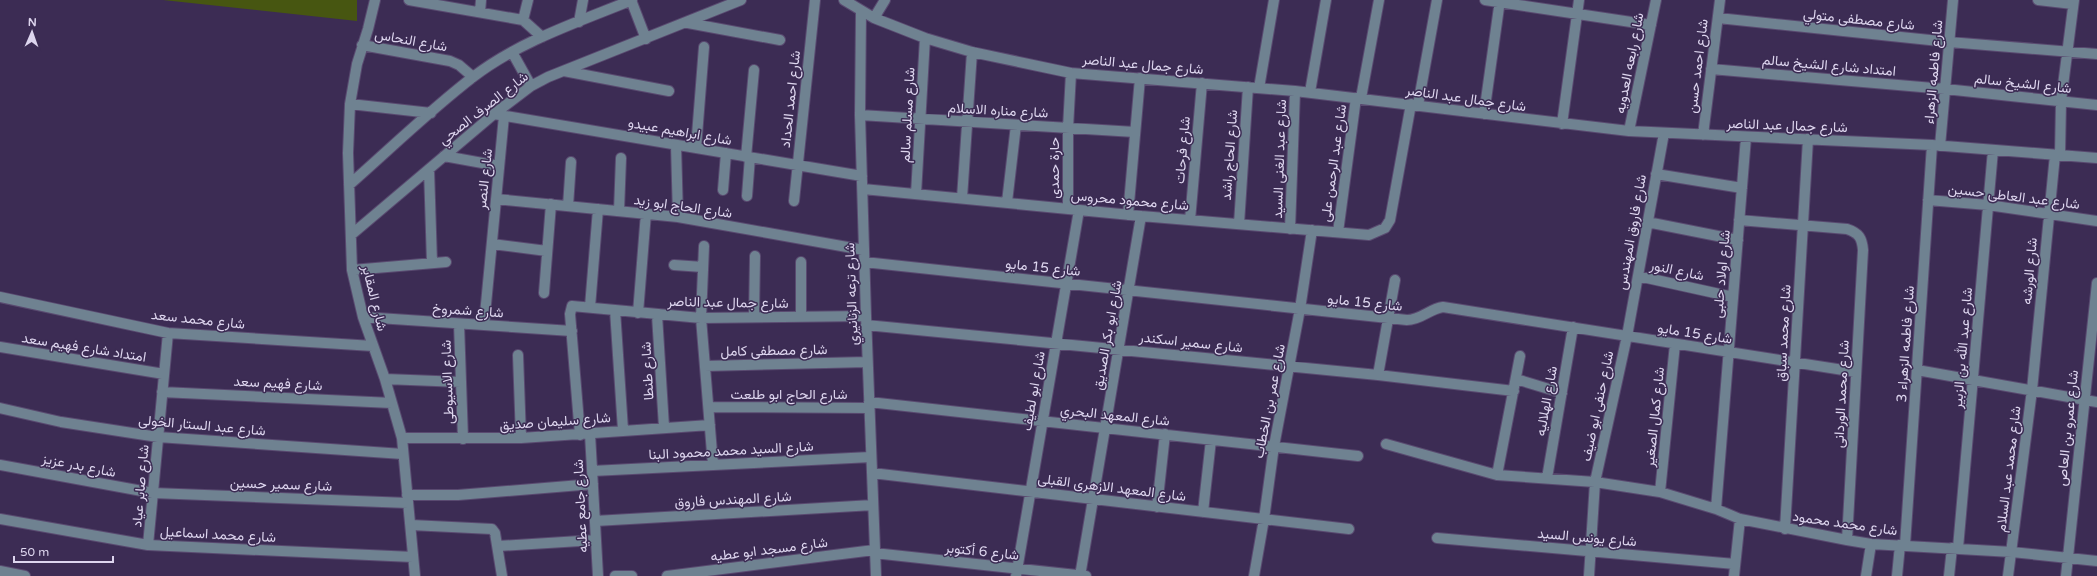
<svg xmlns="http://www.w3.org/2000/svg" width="2097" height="576" font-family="'Varela Round',Vazirmatn,sans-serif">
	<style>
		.green { fill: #475611 }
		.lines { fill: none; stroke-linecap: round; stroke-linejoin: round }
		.minor-casing { stroke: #594a70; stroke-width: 12 }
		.minor { stroke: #6f8291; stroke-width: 10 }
		.labels { text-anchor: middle; stroke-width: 3; stroke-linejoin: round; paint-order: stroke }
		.street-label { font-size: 14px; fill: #ddd5ee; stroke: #3c2c54 }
	</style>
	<rect width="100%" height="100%" fill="#3c2c54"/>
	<path class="green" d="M163,0H357V21Z"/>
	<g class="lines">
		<g class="minor-casing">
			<path id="minor" d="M375,0L368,29L357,64L350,104L348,153L352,270L363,317L385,379L402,438L415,576
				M409,0L523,20L542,37
				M631,0L646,39
				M844,0L874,18L925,38L972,52L1071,73L1295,91L1629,131L1932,145L2097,158
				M1485,0L1651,25
				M2038,0L2073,4
				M861,11L860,115L866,316L876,576
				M480,12L481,0
				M874,18L885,0
				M1718,18L1949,42L2097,54
				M523,20L528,0
				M579,22L583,0
				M688,23L780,40
				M362,45L450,61L459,65L473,77
				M512,52L531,86
				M1711,69L1945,89L2097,105
				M564,71L669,91
				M1259,88L1274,0
				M1310,92L1326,0
				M1361,98L1379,0
				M350,104L431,113
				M1418,105L1437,0
				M494,114L862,176
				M1484,114L1500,0
				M860,115L1135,132
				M1562,124L1579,0
				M1629,131L1656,0
				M1703,135L1720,0
				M676,145L678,217
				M1940,146L1953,0
				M696,148L704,47
				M2060,155L2061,101L2074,0
				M444,156L499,166
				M746,157L754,70
				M429,169L432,263
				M1656,174L1742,188
				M349,185C390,149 430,110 473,77C520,41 578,22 632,0
				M863,189L1141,216L1369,235L1385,228L1390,220L1411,104
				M723,190L726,153
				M916,194L925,38
				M747,196L750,157
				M962,198L972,52
				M496,199L678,217L864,250
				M1928,200L1988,205L2097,221
				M794,201L815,0
				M1007,202L1016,125
				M568,206L571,162
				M1068,208V128L1071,73
				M619,211L621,158
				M1128,215L1140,78
				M1190,220L1202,83
				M1739,220L1847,229C1859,233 1862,238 1863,250L1847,540
				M1647,222L1738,240
				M1239,224L1248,87
				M1290,229L1295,91
				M1338,232L1356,98
				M351,235L494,114L531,86L548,77L741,0
				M492,244L547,251
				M704,246L701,318L713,465
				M801,262V317
				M864,262L1407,320C1421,320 1429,309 1443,307L1856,372
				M674,265L703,267
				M352,270L446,262
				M1638,276L1733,297
				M544,293L551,204
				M0,297L168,333L373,346
				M590,307L598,209
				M615,310L623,430
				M638,313L646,213
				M657,315L664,427
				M363,317L572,331
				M754,317L755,256
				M459,324L463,439
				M484,325L504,116
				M866,325L1378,375L1514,391
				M0,347L164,374
				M518,355L521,438
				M705,366L867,362
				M1917,370L2097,402
				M1378,375L1395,280
				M385,379L461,382
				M1516,379L1562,393
				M162,392L392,403
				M869,402L1358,456
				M709,407L869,408
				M0,408L61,422L158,437L403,454
				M590,434L598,576
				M580,435L570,314L572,306L701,318L866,316
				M402,438H521L710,425
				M1386,444L1497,475L1595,482L1660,492L1716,509L1740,519L1847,540L1871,544L2012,552L2097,561
				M0,465L153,493L408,503
				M592,471L871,457
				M872,473L1349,529
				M1497,475L1520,356
				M1547,478L1573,327
				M1660,492L1675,344
				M407,495H458L593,484
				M1157,507L1165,434
				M1716,509L1746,137
				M1203,512L1211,440
				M0,519L148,545L413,557
				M595,521L873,505
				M411,525L492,529L495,533L502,576
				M1785,529L1808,139
				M1437,538L1735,564
				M148,545L168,333
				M1905,545L1932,145
				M498,546L596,540
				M1958,548L1993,150
				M874,553L1086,576
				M0,571L25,576
				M615,576H632
				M667,576L874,550
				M1016,576L1079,210
				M1080,576L1141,216
				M1254,576L1264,519L1274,446L1300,309L1312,230
				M1589,576L1595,482L1627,336L1664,133
				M1734,576L1740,519
				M1866,576L1871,544
				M1897,576L1900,545
				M1949,576L1952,548
				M2008,576L2032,390L2055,155
				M2066,576L2097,283"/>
		</g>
		<use href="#minor" class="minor"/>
	</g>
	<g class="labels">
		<g class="street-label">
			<text transform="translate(1859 19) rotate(6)" y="5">شارع مصطفى متولي</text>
			<text transform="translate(411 40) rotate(10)" y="5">شارع النحاس</text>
			<text transform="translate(1629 63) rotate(-79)" y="5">شارع رابعه العدويه</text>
			<text transform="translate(1143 64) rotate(5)" y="5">شارع جمال عبد الناصر</text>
			<text transform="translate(1829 65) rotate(5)" y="5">امتداد شارع الشيخ سالم</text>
			<text transform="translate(1697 66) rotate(-83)" y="5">شارع احمد حسن</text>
			<text transform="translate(1933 72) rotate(-85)" y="5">شارع فاطمه الزهراء</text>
			<text transform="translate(2023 83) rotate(6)" y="5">شارع الشيخ سالم</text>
			<text transform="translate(1466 98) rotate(8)" y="5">شارع جمال عبد الناصر</text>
			<text transform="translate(790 99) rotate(-84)" y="5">شارع احمد الحداد</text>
			<text transform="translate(483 108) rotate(-38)" y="5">شارع الصرف الصحي</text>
			<text transform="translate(998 110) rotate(3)" y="5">شارع مناره الاسلام</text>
			<text transform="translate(907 115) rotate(-87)" y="5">شارع مسلم سالم</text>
			<text transform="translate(1787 125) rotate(2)" y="5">شارع جمال عبد الناصر</text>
			<text transform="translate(680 131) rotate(10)" y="5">شارع ابراهيم عبيدو</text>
			<text transform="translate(1182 150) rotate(-85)" y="5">شارع فرحات</text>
			<text transform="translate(1229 155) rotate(-86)" y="5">شارع الحاج راشد</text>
			<text transform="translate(1279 159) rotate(-88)" y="5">شارع عبد الغنى السيد</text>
			<text transform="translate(1333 163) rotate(-82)" y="5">شارع عبد الرحمن على</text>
			<text transform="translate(1054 168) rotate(-90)" y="5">حارة حمدى</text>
			<text transform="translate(484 179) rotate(-84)" y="5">شارع النصر</text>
			<text transform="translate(2014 196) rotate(7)" y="5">شارع عبد العاطى حسين</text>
			<text transform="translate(1130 200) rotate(5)" y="5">شارع محمود محروس</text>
			<text transform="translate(683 206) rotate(8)" y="5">شارع الحاج ابو زيد</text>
			<text transform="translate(1631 232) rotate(-80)" y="5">شارع فاروق المهندس</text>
			<text transform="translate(1043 267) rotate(6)" y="5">شارع 15 مايو</text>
			<text transform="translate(1677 270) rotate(12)" y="5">شارع النور</text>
			<text transform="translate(2029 271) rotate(-85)" y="5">شارع الورشه</text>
			<text transform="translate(1721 274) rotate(-85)" y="5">شارع اولاد حلبى</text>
			<text transform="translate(851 294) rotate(-92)" y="5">شارع ترعه الزنانيري</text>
			<text transform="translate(375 298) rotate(76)" y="5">شارع المقابر</text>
			<text transform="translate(728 302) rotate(1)" y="5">شارع جمال عبد الناصر</text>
			<text transform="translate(1365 302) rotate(6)" y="5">شارع 15 مايو</text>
			<text transform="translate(468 310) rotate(4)" y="5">شارع شمروخ</text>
			<text transform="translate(198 319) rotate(6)" y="5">شارع محمد سعد</text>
			<text transform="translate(1695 333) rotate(9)" y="5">شارع 15 مايو</text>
			<text transform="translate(1783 333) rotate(-87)" y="5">شارع محمد سباق</text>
			<text transform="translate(1107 335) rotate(-80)" y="5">شارع ابو بكر الصديق</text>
			<text transform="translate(1191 342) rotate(6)" y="5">شارع سمير اسكندر</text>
			<text transform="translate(1905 344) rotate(-86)" y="5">شارع فاطمه الزهراء 3</text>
			<text transform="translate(84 347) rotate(9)" y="5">امتداد شارع فهيم سعد</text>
			<text transform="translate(1962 348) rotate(-85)" y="5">شارع عبد الله بن الزبير</text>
			<text transform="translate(774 350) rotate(-1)" y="5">شارع مصطفى كامل</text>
			<text transform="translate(647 371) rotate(-93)" y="5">شارع طنطا</text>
			<text transform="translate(447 382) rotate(-92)" y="5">شارع الاسيوطى</text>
			<text transform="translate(278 383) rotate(3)" y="5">شارع فهيم سعد</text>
			<text transform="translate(1033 391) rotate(-80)" y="5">شارع ابو لطيف</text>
			<text x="789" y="399">شارع الحاج ابو طلعت</text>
			<text transform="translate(1841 394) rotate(-87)" y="5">شارع محمد الوردانى</text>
			<text transform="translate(1269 401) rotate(-79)" y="5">شارع عمر بن الخطاب</text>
			<text transform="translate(1546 401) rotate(-80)" y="5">شارع الهلاليه</text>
			<text transform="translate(1597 406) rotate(-78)" y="5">شارع حنفى ابو ضيف</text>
			<text transform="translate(1115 415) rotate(6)" y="5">شارع المعهد البحري</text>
			<text transform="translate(1654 417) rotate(-84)" y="5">شارع كمال الصغير</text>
			<text transform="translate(555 421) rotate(-4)" y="5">شارع سليمان صديق</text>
			<text transform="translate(202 425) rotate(5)" y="5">شارع عبد الستار الخولى</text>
			<text transform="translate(2067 428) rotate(-84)" y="5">شارع عمرو بن العاص</text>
			<text transform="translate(731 450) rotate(-3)" y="5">شارع السيد محمد محمود البنا</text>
			<text transform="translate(79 465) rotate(11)" y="5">شارع بدر عزيز</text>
			<text transform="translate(2008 469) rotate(-83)" y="5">شارع محمد عبد السلام</text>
			<text transform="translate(281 484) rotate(2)" y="5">شارع سمير حسين</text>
			<text transform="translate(140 486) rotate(-85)" y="5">شارع صابر عياد</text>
			<text transform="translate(1112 487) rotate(7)" y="5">شارع المعهد الازهرى القبلى</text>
			<text transform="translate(733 499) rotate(-3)" y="5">شارع المهندس فاروق</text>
			<text transform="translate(580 506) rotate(-93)" y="5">شارع جامع عطيه</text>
			<text transform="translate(1845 523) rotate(8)" y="5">شارع محمد محمود</text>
			<text transform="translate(218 534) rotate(3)" y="5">شارع محمد اسماعيل</text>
			<text transform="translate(1587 537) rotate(5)" y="5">شارع يونس السيد</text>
			<text transform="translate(769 549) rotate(-7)" y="5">شارع مسجد ابو عطيه</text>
			<text transform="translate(982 551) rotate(6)" y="5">شارع 6 أكتوبر</text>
		</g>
	</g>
	<g transform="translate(32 32) rotate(2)" stroke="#3c2c54" stroke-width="3" paint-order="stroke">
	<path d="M0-3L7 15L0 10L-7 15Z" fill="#ddd5ee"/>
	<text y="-6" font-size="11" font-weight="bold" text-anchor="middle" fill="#ddd5ee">N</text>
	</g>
	<path d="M14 556v6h99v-6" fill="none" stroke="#ddd5ee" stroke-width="2"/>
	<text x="20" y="556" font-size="12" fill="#ddd5ee" stroke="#3c2c54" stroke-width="3" paint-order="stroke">50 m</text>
</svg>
